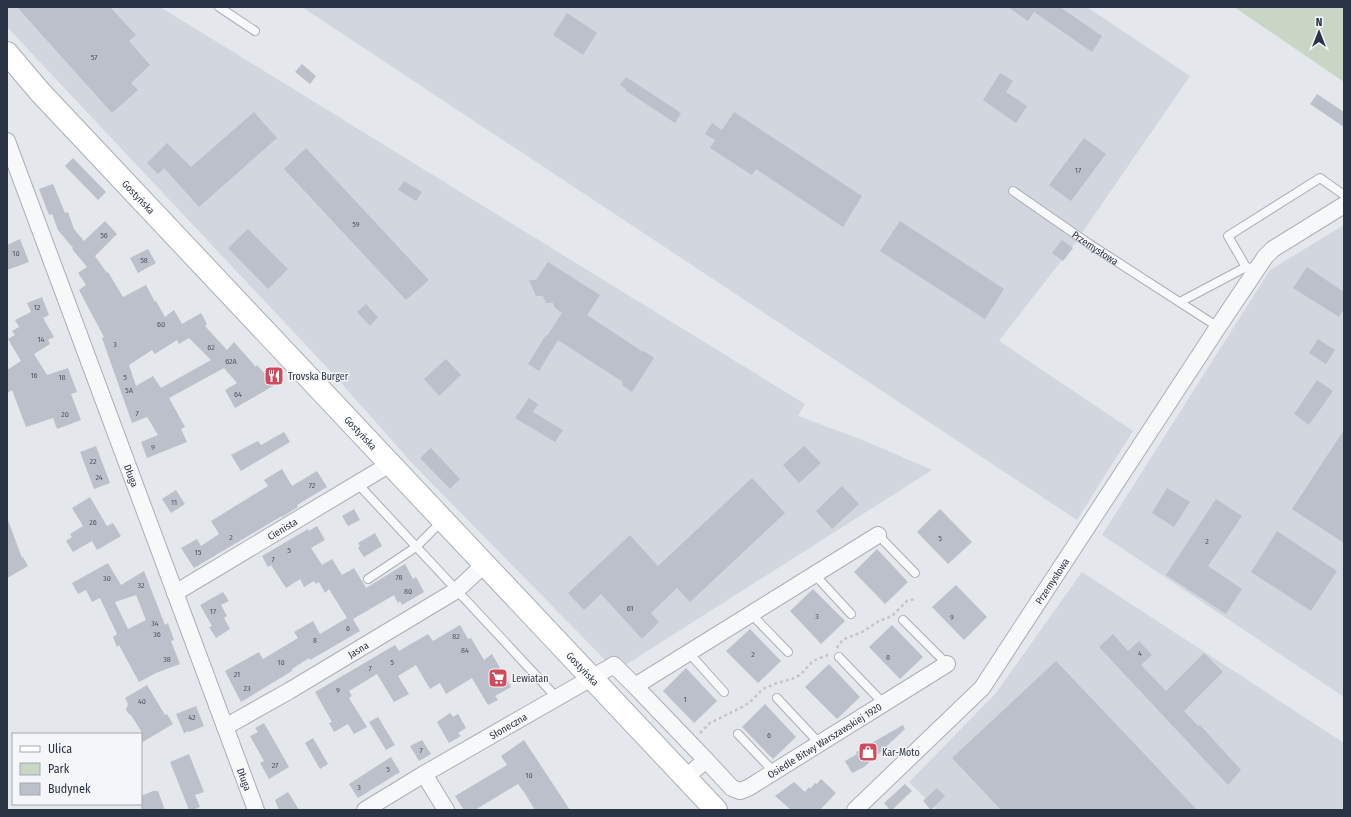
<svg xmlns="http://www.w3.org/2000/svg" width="1351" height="817" font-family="'Fira Sans Condensed',sans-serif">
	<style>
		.built { fill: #d2d6de }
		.green { fill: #c9d6c5 }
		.building { fill: #bbc0ca; fill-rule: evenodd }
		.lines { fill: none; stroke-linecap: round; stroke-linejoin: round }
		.service-casing { stroke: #a9aeb7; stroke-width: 10 }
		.minor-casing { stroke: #a9aeb7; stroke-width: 18 }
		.secondary-casing { stroke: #a9aeb7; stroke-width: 24 }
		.path { stroke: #c2c5cb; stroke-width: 2.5; stroke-dasharray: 3 3; stroke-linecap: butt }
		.service { stroke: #f7f8fa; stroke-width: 8 }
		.minor { stroke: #f7f8fa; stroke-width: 16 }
		.secondary { stroke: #fff; stroke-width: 22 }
		.labels { text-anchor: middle; stroke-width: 3; stroke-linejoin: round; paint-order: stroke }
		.number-label { font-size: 8px; fill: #4f5766 }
		.street-label { font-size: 10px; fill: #2b3445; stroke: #f4f6f9 }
		.poi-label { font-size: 10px; fill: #2b3445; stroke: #f4f6f9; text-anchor: start }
	</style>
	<rect width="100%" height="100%" fill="#e4e7ec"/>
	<path class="built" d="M7,7H160L805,404L798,416L865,441L932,470L616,671L410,461L335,376L7,27Z
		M302,7H1087L1190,76L1075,243L999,341L1133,431L1077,520Z
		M1344,225V697L1102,535L1270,270Z
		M1082,572L1344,743V810H937L909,782L996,693Z"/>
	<path class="green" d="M1234,7H1344V82Z"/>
	<path class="building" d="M17,7H110L136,35L129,41L150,65L131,83L138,90L112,113Z
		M1008,7H1060L1102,36L1092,52L1034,12L1028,21Z
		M567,13L597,33L583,55L553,35Z
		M302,64L316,76L310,84L295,72Z
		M1000,73L1013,81L1006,92L1027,106L1016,123L983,100Z
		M626,77L681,113L675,123L625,90L626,89L620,85Z
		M1317,94L1344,112V127L1310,104Z
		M254,112L277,138L199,207L164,168L158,174L147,163L167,143L191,167Z
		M734,112L862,196L843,227L756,169L752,175L710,148L715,140L705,134L712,123L722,130Z
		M1084,138L1106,154L1071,201L1049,185Z
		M306,148L429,280L406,300L284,169Z
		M73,158L106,192L98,200L65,166Z
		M404,181L422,192L416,201L398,190Z
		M53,184L65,213L68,212L74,229L84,241L105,221L117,234L95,256L107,273L108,272L123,297L146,285L155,302L156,301L165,317L174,310L182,324L201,313L207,324L205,326L227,350L234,342L256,367L257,365L275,385L235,408L225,390L237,383L224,368L169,398L185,427L181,429L187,442L147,458L141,442L158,435L147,417L132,423L102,338L104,337L79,290L86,285L78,273L87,267L72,249L73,248L58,230L52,214L49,215L39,189ZM189,338L211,360L161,388L153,376L136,386L129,365L152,350L155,354L177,340L179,344Z
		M900,221L1004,289L985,319L880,251Z
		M248,229L288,269L268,289L228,248Z
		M20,239L29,262L7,270V245Z
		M1062,240L1073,248L1063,261L1052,253Z
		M148,249L156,263L138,273L130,258Z
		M548,262L600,295L587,315L643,352L644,351L654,358L632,392L622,385L623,382L558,340L539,371L528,364L546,335L547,336L562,313L555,308L553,303H546L543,296H536L529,280H536Z
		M1307,267L1344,292V309L1339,317L1293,288Z
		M42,297L49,315L43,318L54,337L48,340L50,344L34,354L47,375L68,368L77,392L71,394L81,420L57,429L53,418L26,427L12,390L7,393V370L21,361L8,339L15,335L12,331L19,327L15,320L31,312L27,303Z
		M366,304L378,317L370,326L357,312Z
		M1318,339L1335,350L1326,364L1309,353Z
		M446,359L461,375L439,396L424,379Z
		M1317,380L1333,391L1309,425L1294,414Z
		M529,398L538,404L533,412L563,430L555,442L515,418Z
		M1344,430V543L1292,509Z
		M284,432L290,442L241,471L231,455L258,441L261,445Z
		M96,446L110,483L94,489L80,452Z
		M804,446L821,463L799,483L783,465Z
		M431,448L460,479L450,489L420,458Z
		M282,469L292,486L317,471L327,487L297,505L298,507L282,517V516L194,568L181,548L197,539L201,546L219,534L211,521L268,486L264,480Z
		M752,478L785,513L690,602L677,588L651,613L659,622L642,639L601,594L584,610L568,593L630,535L658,566Z
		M842,486L859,504L832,529L816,511Z
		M1167,488L1190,502L1174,527L1152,513Z
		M176,490L185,504L171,513L162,499Z
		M90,497L107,526L113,523L121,536L97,550L92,541L73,552L66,541L72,537L70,534L83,526L72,508Z
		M1216,499L1242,516L1208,566L1242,589L1226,614L1166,575Z
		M354,509L360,520L348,526L342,516Z
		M940,509L972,542L948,564L917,532Z
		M8,520L22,558L23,557L28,566L7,578V521Z
		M317,526L325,540L311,548L322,565L332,559L342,575L354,568L366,588L405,564L413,579L416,577L424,592L402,605L400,601L398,603L394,595L353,619L360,631L310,660L309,658L292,669V671L241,702L225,671L259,652L263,659L298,638L294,632L313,621L320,634L347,618L329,589L325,593L319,582L316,584L314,581L304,587L300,579L286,588L271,565L268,567L262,556L308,529L309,531Z
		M1277,531L1337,571L1311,611L1251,572Z
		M375,533L382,546L364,557L358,548L360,546L358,543Z
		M877,549L908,582L885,604L854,572Z
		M108,563L121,585L144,571L165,625L168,623L174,640L171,641L180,664L156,673L139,682L119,645L117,647L113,637L117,634L100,598L92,602L86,590L78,594L72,583ZM136,595L146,620L128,629L115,602Z
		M956,585L987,617L964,640L932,607Z
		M813,589L845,621L821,644L790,611Z
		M223,592L229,601L221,605L227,616L224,618L230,629L216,638L209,627L212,626L200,605Z
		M460,625L468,639L471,638L484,660L492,654L511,687L495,696L498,700L488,705L472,678L446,694L440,683L430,689L416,665L398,676L409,694L394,702L377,674L349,691L352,696L349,698L367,727L354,734L348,724L334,732L329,723L332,722L315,692L395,645L399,651L428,634L433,641Z
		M892,625L923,657L900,679L869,647Z
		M750,629L781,661L758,683L726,651Z
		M1113,634L1128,651L1139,641L1152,655L1141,665L1166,691L1204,653L1223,672L1184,711L1198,726L1200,725L1241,770L1228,785L1099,647Z
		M1056,661L1150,760L1197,810H1001L952,758Z
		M829,664L860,697L837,719L805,687Z
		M686,668L717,701L694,723L663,691Z
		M147,685L165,715L167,714L173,724L141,743V731L131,715L129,714L126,710L128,704L125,698Z
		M765,704L796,737L773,759L742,727Z
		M196,706L204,726L189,732V731L184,733L176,714Z
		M450,713L453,717L458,714L466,728L458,733L461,736L449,743L437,722Z
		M378,717L395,745L386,750L369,722Z
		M264,723L289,767L269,779L260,763L264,761L250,736L258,732L255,728Z
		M903,725L905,729L874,758L864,767L852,773L845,761L857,754L856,752Z
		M313,738L328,764L320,769L305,743Z
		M422,740L431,754L419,761L410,746Z
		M524,740L570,810H535L524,792L518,784L475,810H464L455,796L507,765L501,756Z
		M189,754L204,792L195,795L200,807L193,810H189L170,762Z
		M391,757L400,772L358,798L349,784Z
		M821,779L836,793L820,810H791L775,796L794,782L805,792L809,787L810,789L815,783L817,784Z
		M905,784L912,791L892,810H890L884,803Z
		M937,788L945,796L931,810L923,801Z
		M153,791H158L165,810H141V796Z
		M288,792L293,800L299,810H279L275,800Z"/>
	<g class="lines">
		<g class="service-casing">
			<g id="service">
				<path d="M219,7L255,31"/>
				<path id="s1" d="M1013,191L1088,243L1218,327"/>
				<path d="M1246,267L1228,236L1320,178L1344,195"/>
				<path d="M1180,302L1246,267L1250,268"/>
				<path d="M357,483L557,698"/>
				<path d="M878,535L915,573"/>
				<path d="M815,575L851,614"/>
				<path d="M368,579L416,547L442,521"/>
				<path d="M751,614L788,652"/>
				<path d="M903,620L947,664"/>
				<path d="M689,653L724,692"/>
				<path d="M839,657L884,704"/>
				<path d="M777,698L820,744"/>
				<path d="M738,734L774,772"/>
			</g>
		</g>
		<g class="minor-casing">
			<g id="minor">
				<path id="s2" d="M7,141L256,810"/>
				<path id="s3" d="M175,593L390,464"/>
				<path d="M635,686L706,760"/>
				<path id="s4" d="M225,727L289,691L457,590L485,564"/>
				<path d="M424,774L446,810"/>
				<path id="s5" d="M685,778L706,760L732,788L740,791L748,788L947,664"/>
				<path id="s6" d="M365,810L424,774L614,665L635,686L878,535"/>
				<path id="s7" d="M855,810L982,688L1218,327L1265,257L1273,249L1344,205"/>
			</g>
		</g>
		<g class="secondary-casing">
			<g id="secondary">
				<path id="s8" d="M7,53L40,92L71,125L716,810"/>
			</g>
		</g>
		<path class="path" d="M837,648L839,644L844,639L862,632L879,621L892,616L907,601L915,599
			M700,733L710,723L744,706L751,701L763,689L777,683L792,679L800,675L813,661L830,654"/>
		<use href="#service" class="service"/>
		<use href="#minor" class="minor"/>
		<use href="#secondary" class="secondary"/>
	</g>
	<defs>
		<g id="restaurant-square" transform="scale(1)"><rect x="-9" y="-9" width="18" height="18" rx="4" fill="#d1495b" stroke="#f4f6f9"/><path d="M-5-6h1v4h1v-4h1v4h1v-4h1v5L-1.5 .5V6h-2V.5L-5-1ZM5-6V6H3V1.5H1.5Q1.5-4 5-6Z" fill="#fff"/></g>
		<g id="supermarket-square" transform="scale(1)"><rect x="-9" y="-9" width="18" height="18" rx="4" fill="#d1495b" stroke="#f4f6f9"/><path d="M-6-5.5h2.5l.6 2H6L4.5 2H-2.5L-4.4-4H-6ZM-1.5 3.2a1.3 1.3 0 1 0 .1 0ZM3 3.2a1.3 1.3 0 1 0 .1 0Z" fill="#fff"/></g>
		<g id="shop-square" transform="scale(1)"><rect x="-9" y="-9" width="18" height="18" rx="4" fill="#d1495b" stroke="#f4f6f9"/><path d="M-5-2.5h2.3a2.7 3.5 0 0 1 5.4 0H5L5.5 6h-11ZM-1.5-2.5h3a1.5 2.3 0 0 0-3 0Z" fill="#fff"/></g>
	</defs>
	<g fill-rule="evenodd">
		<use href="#restaurant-square" x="274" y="376"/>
		<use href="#supermarket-square" x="498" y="678"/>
		<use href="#shop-square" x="868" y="752"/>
	</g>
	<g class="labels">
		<g class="number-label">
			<text x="94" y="60">57</text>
			<text x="1078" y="173">17</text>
			<text x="356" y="227">59</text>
			<text x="104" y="238">56</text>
			<text x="16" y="256">10</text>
			<text x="144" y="263">58</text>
			<text x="37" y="310">12</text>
			<text x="161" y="327">60</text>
			<text x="41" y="342">14</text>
			<text x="115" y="347">3</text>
			<text x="211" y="350">62</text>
			<text x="231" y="364">62A</text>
			<text x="34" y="378">16</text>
			<text x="62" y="380">18</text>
			<text x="125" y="380">5</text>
			<text x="129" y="393">5A</text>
			<text x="238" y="397">64</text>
			<text x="137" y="416">7</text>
			<text x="65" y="417">20</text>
			<text x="153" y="450">9</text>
			<text x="93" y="464">22</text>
			<text x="99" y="480">24</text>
			<text x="312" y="488">72</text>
			<text x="174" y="505">11</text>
			<text x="93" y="525">26</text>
			<text x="231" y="540">2</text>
			<text x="940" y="541">5</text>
			<text x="1207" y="544">2</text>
			<text x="289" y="553">5</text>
			<text x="198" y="555">15</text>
			<text x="273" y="562">7</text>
			<text x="399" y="580">78</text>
			<text x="107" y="581">30</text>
			<text x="141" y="588">32</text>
			<text x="408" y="594">80</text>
			<text x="630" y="611">61</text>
			<text x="213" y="614">17</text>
			<text x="817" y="619">3</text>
			<text x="952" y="620">9</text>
			<text x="155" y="626">34</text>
			<text x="348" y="631">6</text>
			<text x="157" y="637">36</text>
			<text x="456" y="639">82</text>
			<text x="315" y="643">8</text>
			<text x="465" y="653">84</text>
			<text x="1140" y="656">4</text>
			<text x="753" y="657">2</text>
			<text x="888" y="660">8</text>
			<text x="167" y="662">38</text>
			<text x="281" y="665">10</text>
			<text x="392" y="665">5</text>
			<text x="370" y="671">7</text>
			<text x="237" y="677">21</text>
			<text x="247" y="691">23</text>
			<text x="338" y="693">9</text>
			<text x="685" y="702">1</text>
			<text x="142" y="704">40</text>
			<text x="192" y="720">42</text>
			<text x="769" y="738">6</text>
			<text x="421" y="753">7</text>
			<text x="275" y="768">27</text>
			<text x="388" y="772">5</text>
			<text x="529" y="778">10</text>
			<text x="359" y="790">3</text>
		</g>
		<g class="street-label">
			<text dy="4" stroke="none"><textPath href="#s8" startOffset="195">Gostyńska</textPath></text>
			<text dy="4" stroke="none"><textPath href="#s1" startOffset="100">Przemysłowa</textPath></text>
			<text dy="4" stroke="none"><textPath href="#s8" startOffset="519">Gostyńska</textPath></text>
			<text dy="4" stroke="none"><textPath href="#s2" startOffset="357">Długa</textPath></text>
			<text dy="4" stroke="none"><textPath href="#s3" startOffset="125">Cienista</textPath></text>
			<text dy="4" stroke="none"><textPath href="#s7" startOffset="304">Przemysłowa</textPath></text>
			<text dy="4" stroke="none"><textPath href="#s4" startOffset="154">Jasna</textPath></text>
			<text dy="4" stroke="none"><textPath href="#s8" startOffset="843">Gostyńska</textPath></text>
			<text dy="4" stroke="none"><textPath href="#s6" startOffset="166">Słoneczna</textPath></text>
			<text dy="4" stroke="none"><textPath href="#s5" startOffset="173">Osiedle Bitwy Warszawskiej 1920</textPath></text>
			<text dy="4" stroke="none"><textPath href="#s2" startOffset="681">Długa</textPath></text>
		</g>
		<g class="poi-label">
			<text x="288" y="380">Trovska Burger</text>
			<text x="512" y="682">Lewiatan</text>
			<text x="882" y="756">Kar-Moto</text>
		</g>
	</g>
	<rect width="1351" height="817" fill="none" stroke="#2b3445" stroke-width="16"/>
	<rect x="12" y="733" width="130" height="72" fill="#f4f6f9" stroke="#a4a8b1"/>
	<rect x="20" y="746" width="20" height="6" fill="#ffffff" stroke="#a4a8b1"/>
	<text x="48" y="753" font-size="12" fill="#2b3445">Ulica</text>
	<rect x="20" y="763" width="20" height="12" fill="#c9d6c5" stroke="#a4a8b1"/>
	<text x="48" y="773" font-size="12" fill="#2b3445">Park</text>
	<rect x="20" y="783" width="20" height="12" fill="#bbc0ca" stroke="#a4a8b1"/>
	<text x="48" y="793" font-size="12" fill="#2b3445">Budynek</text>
	<g transform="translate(1319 32)" stroke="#f4f6f9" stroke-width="3" paint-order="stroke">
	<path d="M0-3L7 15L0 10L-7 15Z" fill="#2b3445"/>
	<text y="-6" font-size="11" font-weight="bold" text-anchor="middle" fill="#2b3445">N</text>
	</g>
</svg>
